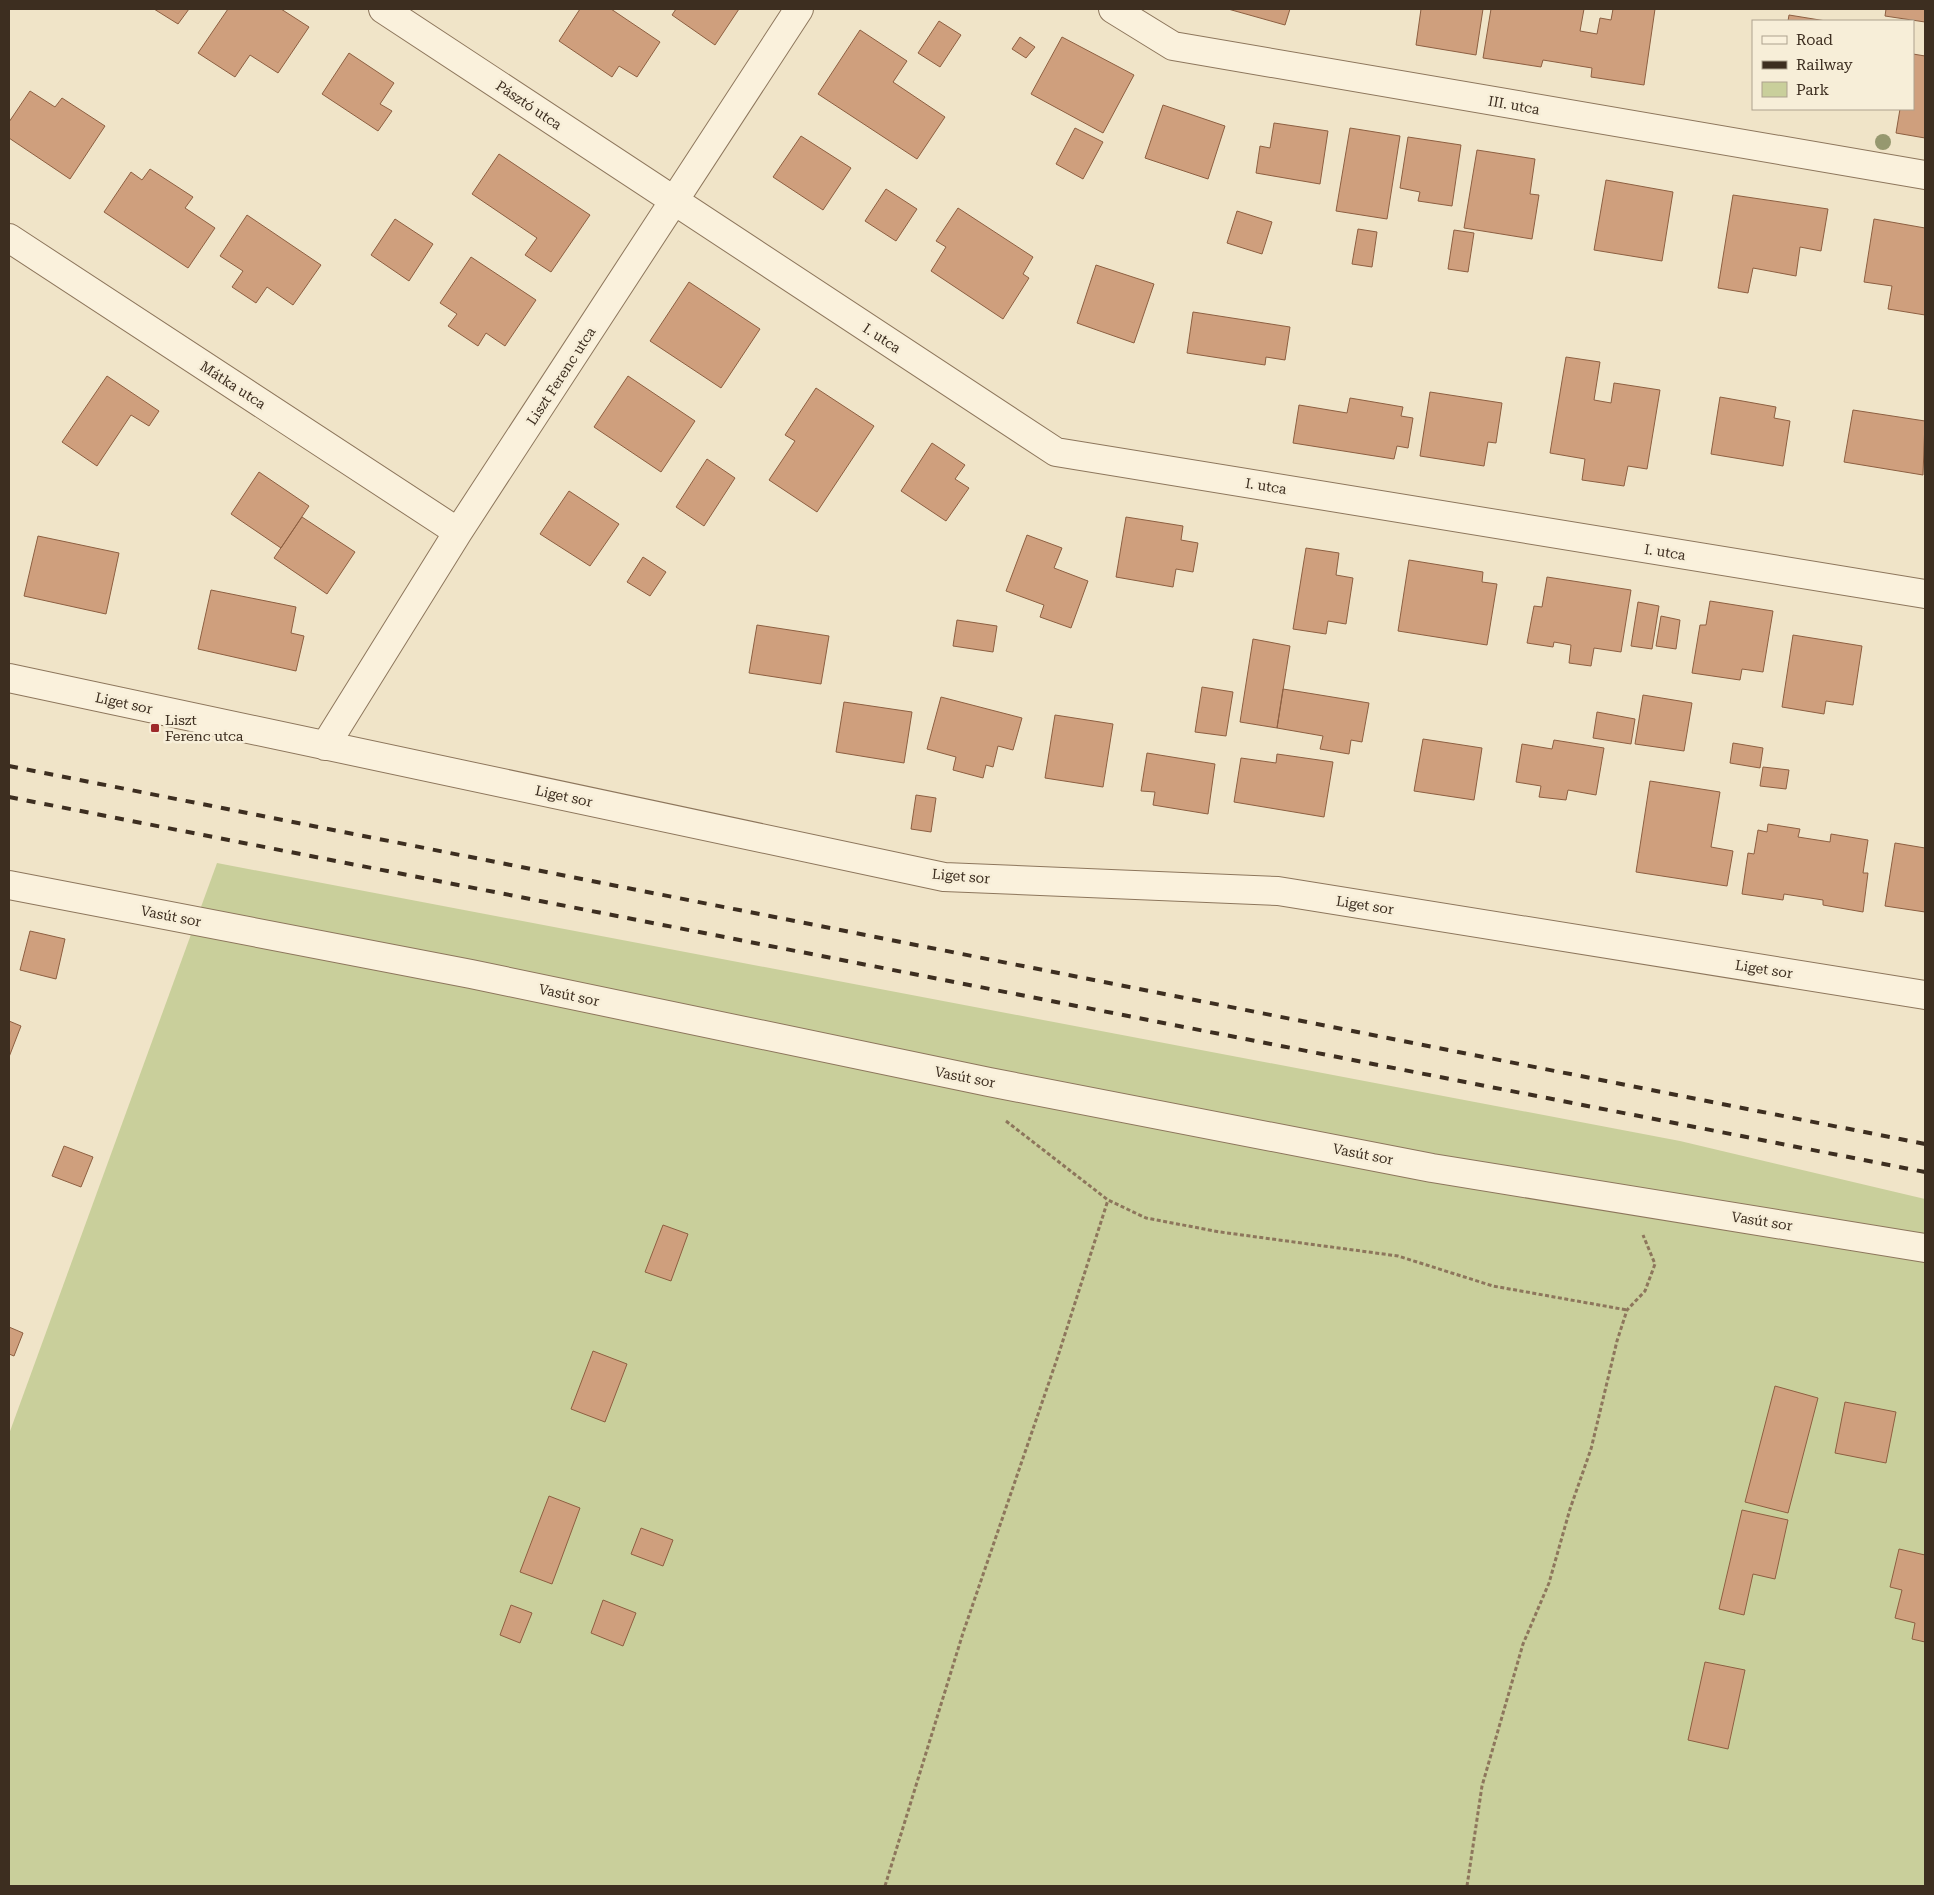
<svg xmlns="http://www.w3.org/2000/svg" width="1934" height="1895" font-family="'Roboto Serif',serif">
	<style>
		.green { fill: #c9cf9b }
		.building { fill: #cf9f7d; stroke: #8d5f41 }
		.lines { fill: none; stroke-linecap: round; stroke-linejoin: round }
		.minor-casing { stroke: #8d765c; stroke-width: 30 }
		.path { stroke: #8d765c; stroke-width: 3; stroke-dasharray: 4 2.5; stroke-linecap: butt }
		.minor { stroke: #faf1dc; stroke-width: 28 }
		.rail { stroke: #3d2e20; stroke-width: 4; stroke-dasharray: 9 9; stroke-linecap: butt }
		.tree { fill: #96986f }
		.poi-dot { fill: #9e2a2b; stroke: #f7eed8; stroke-width: 2 }
		.labels { text-anchor: middle; stroke-width: 5; stroke-linejoin: round; paint-order: stroke }
		.street-label { font-size: 14px; fill: #3d2e20; stroke: #f7eed8 }
		.poi-label { font-size: 14px; fill: #3d2e20; stroke: #f7eed8; text-anchor: start }
	</style>
	<rect width="100%" height="100%" fill="#f0e4c8"/>
	<path class="green" d="M217,863L1680,1141L1925,1199V1886H9V1434Z"/>
	<path class="building" d="M154,9H189L178,24Z
		M228,9H281L309,27L278,73L250,55L235,77L198,53Z
		M580,9H611L660,42L637,77L619,66L612,77L559,41Z
		M676,9H739L715,45L672,15Z
		M1228,9H1290L1285,25Z
		M1421,9H1483L1476,55L1416,45Z
		M1491,9H1584L1580,31L1597,34L1600,18L1611,20L1613,9H1655L1644,85L1591,77L1592,68L1543,60L1541,67L1483,58Z
		M1886,9H1925V22L1885,16Z
		M1789,15L1826,21H1788Z
		M939,21L961,35L940,67L918,53Z
		M860,30L907,61L893,82L945,117L917,159L818,94Z
		M1020,37L1035,47L1026,58L1012,49Z
		M1062,37L1134,75L1103,133L1031,94Z
		M349,53L394,83L380,104L392,111L378,131L322,94Z
		M1913,54L1925,56V138L1896,133L1900,109H1913Z
		M30,91L55,107L62,98L105,126L70,179L9,138V122Z
		M1163,105L1225,126L1208,179L1145,158Z
		M1274,123L1328,131L1320,184L1256,173L1260,146L1270,148Z
		M1075,128L1103,142L1083,179L1056,164Z
		M1350,128L1400,136L1387,219L1336,211Z
		M801,136L851,168L823,210L773,177Z
		M1408,137L1461,145L1452,206L1418,201L1420,192L1400,188Z
		M1477,150L1535,159L1530,194L1539,195L1532,239L1464,228Z
		M499,154L590,215L551,272L525,255L537,238L472,194Z
		M150,169L193,197L185,208L215,228L188,268L104,212L131,172L142,180Z
		M1606,180L1673,192L1662,261L1594,250Z
		M886,189L917,209L896,241L865,221Z
		M1733,195L1828,209L1821,251L1800,247L1796,276L1753,268L1748,293L1718,288Z
		M958,208L1033,257L1023,274L1029,278L1003,319L931,271L946,247L936,241Z
		M1237,211L1272,222L1262,254L1227,243Z
		M247,215L321,265L293,305L267,287L256,303L232,287L243,271L220,256Z
		M395,219L433,244L409,281L371,255Z
		M1874,219L1925,228V315L1888,309L1892,286L1864,282Z
		M1358,229L1377,232L1372,267L1352,264Z
		M1454,230L1474,233L1468,272L1448,269Z
		M471,257L536,300L505,346L486,333L478,346L448,326L457,314L440,303Z
		M1096,265L1154,284L1134,343L1077,323Z
		M689,282L760,329L721,388L650,341Z
		M1193,312L1290,327L1285,360L1266,357L1265,365L1187,353Z
		M1566,357L1600,362L1594,400L1611,403L1614,383L1660,390L1647,469L1628,466L1624,486L1582,480L1585,459L1550,453Z
		M107,376L159,411L149,426L131,415L97,466L62,442Z
		M628,376L695,421L661,472L594,427Z
		M816,388L874,426L817,512L769,480L795,441L785,435Z
		M1430,392L1502,403L1496,443L1488,442L1484,466L1420,456Z
		M1720,397L1776,407L1774,418L1790,421L1783,466L1711,454Z
		M1350,398L1403,407L1401,416L1413,418L1408,448L1397,446L1394,459L1293,443L1299,405L1347,413Z
		M1853,410L1925,421L1923,475L1844,462Z
		M932,443L965,465L955,479L969,488L946,521L901,491Z
		M707,459L735,478L704,526L676,507Z
		M259,472L309,506L281,548L231,514Z
		M569,491L619,524L590,566L540,534Z
		M302,517L355,552L327,594L274,558Z
		M1126,517L1183,526L1181,540L1198,543L1193,572L1176,569L1173,587L1116,577Z
		M1027,535L1062,548L1054,568L1088,581L1071,628L1040,617L1044,605L1006,591Z
		M38,536L119,553L106,614L24,596Z
		M1306,548L1339,553L1336,575L1353,578L1346,624L1328,621L1326,634L1293,629Z
		M643,557L666,572L650,596L627,582Z
		M1409,560L1483,572L1482,582L1497,584L1487,645L1398,631Z
		M1547,577L1631,590L1621,652L1594,648L1591,666L1569,663L1571,645L1554,642L1553,647L1527,643L1534,606L1542,607Z
		M211,590L296,607L291,633L304,636L296,671L198,649Z
		M1710,601L1773,611L1763,672L1742,669L1740,680L1692,673L1700,625H1706Z
		M1638,602L1659,606L1652,649L1631,646Z
		M1661,616L1680,620L1676,649L1656,646Z
		M957,620L997,626L993,652L953,646Z
		M757,625L829,636L821,684L749,673Z
		M1793,635L1862,646L1853,705L1826,701L1824,714L1782,707Z
		M1253,639L1290,646L1277,728L1240,722Z
		M1202,687L1233,692L1226,736L1195,732Z
		M1283,689L1369,703L1362,742L1351,740L1349,754L1320,749L1323,736L1277,728Z
		M1643,695L1692,703L1684,751L1635,744Z
		M941,697L1022,718L1013,750L998,746L993,767L986,765L983,778L953,770L956,757L927,749Z
		M844,702L912,712L904,763L836,752Z
		M1597,712L1635,719L1631,744L1593,738Z
		M1055,715L1113,724L1103,787L1045,778Z
		M1423,739L1482,748L1474,800L1414,791Z
		M1554,740L1604,748L1596,795L1568,790L1566,800L1539,797L1541,786L1516,782L1522,744L1552,749Z
		M1733,743L1763,748L1760,768L1730,763Z
		M1147,753L1215,764L1208,814L1153,805L1155,792L1141,791Z
		M1277,754L1333,762L1324,817L1234,802L1241,758L1276,763Z
		M1763,767L1789,770L1786,789L1760,786Z
		M1650,781L1720,792L1711,847L1733,851L1727,886L1636,872Z
		M916,795L936,798L931,832L911,829Z
		M1768,824L1800,829L1798,837L1830,842L1831,834L1868,840L1863,873H1868L1863,912L1823,905V900L1784,894L1783,900L1742,894L1748,853L1754,854L1758,830L1767,832Z
		M1895,843L1925,848V912L1885,906Z
		M30,931L65,939L56,979L20,970Z
		M9,1021L21,1026L9,1057Z
		M64,1146L93,1157L81,1187L52,1176Z
		M663,1225L688,1234L671,1281L645,1272Z
		M9,1327L23,1333L14,1356L9,1354Z
		M593,1351L627,1364L605,1422L571,1409Z
		M1775,1386L1818,1398L1788,1513L1745,1502Z
		M1845,1402L1896,1412L1886,1463L1835,1453Z
		M549,1496L580,1508L552,1584L520,1572Z
		M1742,1510L1788,1520L1775,1579L1753,1574L1744,1615L1719,1609Z
		M641,1528L673,1540L663,1566L631,1554Z
		M1899,1549L1925,1555V1642L1912,1639L1915,1623L1895,1618L1902,1590L1890,1587Z
		M603,1600L636,1613L623,1646L591,1633Z
		M511,1605L532,1613L520,1643L500,1635Z
		M1705,1662L1745,1670L1728,1749L1688,1740Z"/>
	<g class="lines">
		<g class="minor-casing">
			<path id="minor" d="M383,9L1056,452L1925,594
				M1113,9L1173,46L1925,175
				M9,238L458,532
				M9,678L944,877L1278,891L1925,995
				M325,746L458,532L799,9
				M9,885L471,974L989,1082L1432,1168L1925,1248"/>
		</g>
		<path class="path" d="M1006,1121L1108,1200L1146,1218L1220,1232L1398,1256L1493,1286L1627,1310
			M885,1886L963,1633L1058,1356L1108,1200
			M1467,1886L1482,1786L1523,1644L1549,1583L1570,1509L1591,1449L1617,1341L1627,1310L1645,1291L1655,1264L1643,1235"/>
		<use href="#minor" class="minor"/>
		<path class="rail" d="M9,766L1925,1144
			M9,797L1925,1172"/>
	</g>
	<circle class="tree" cx="1883" cy="142" r="8"/>
	<rect class="poi-dot" x="150" y="723" width="10" height="10" rx="2.5"/>
	<g class="labels">
		<g class="street-label">
			<text transform="translate(529 105) rotate(34)" y="5">Pásztó utca</text>
			<text transform="translate(1514 105) rotate(10)" y="5">III. utca</text>
			<text transform="translate(882 338) rotate(33)" y="5">I. utca</text>
			<text transform="translate(561 376) rotate(-57)" y="5">Liszt Ferenc utca</text>
			<text transform="translate(233 385) rotate(33)" y="5">Mátka utca</text>
			<text transform="translate(1266 486) rotate(9)" y="5">I. utca</text>
			<text transform="translate(1665 552) rotate(9)" y="5">I. utca</text>
			<text transform="translate(124 703) rotate(12)" y="5">Liget sor</text>
			<text transform="translate(564 796) rotate(12)" y="5">Liget sor</text>
			<text transform="translate(961 876) rotate(5)" y="5">Liget sor</text>
			<text transform="translate(1365 905) rotate(9)" y="5">Liget sor</text>
			<text transform="translate(171 916) rotate(11)" y="5">Vasút sor</text>
			<text transform="translate(1764 969) rotate(9)" y="5">Liget sor</text>
			<text transform="translate(569 995) rotate(12)" y="5">Vasút sor</text>
			<text transform="translate(965 1077) rotate(11)" y="5">Vasút sor</text>
			<text transform="translate(1363 1154) rotate(11)" y="5">Vasút sor</text>
			<text transform="translate(1762 1221) rotate(9)" y="5">Vasút sor</text>
		</g>
		<g class="poi-label">
			<text x="165" y="725">Liszt<tspan x="165" dy="16">Ferenc utca</tspan></text>
		</g>
	</g>
	<rect width="1934" height="1895" fill="none" stroke="#3d2e20" stroke-width="20"/>
	<rect x="1752" y="20" width="162" height="90" fill="#f7eed8" stroke="#ada18e"/>
	<rect x="1762" y="36" width="25" height="8" fill="#faf1dc" stroke="#ada18e"/>
	<text x="1796" y="45" font-size="15" fill="#3d2e20">Road</text>
	<rect x="1762" y="61" width="25" height="8" fill="#3d2e20" stroke="#ada18e"/>
	<text x="1796" y="70" font-size="15" fill="#3d2e20">Railway</text>
	<rect x="1762" y="82" width="25" height="15" fill="#c9cf9b" stroke="#ada18e"/>
	<text x="1796" y="95" font-size="15" fill="#3d2e20">Park</text>
</svg>
